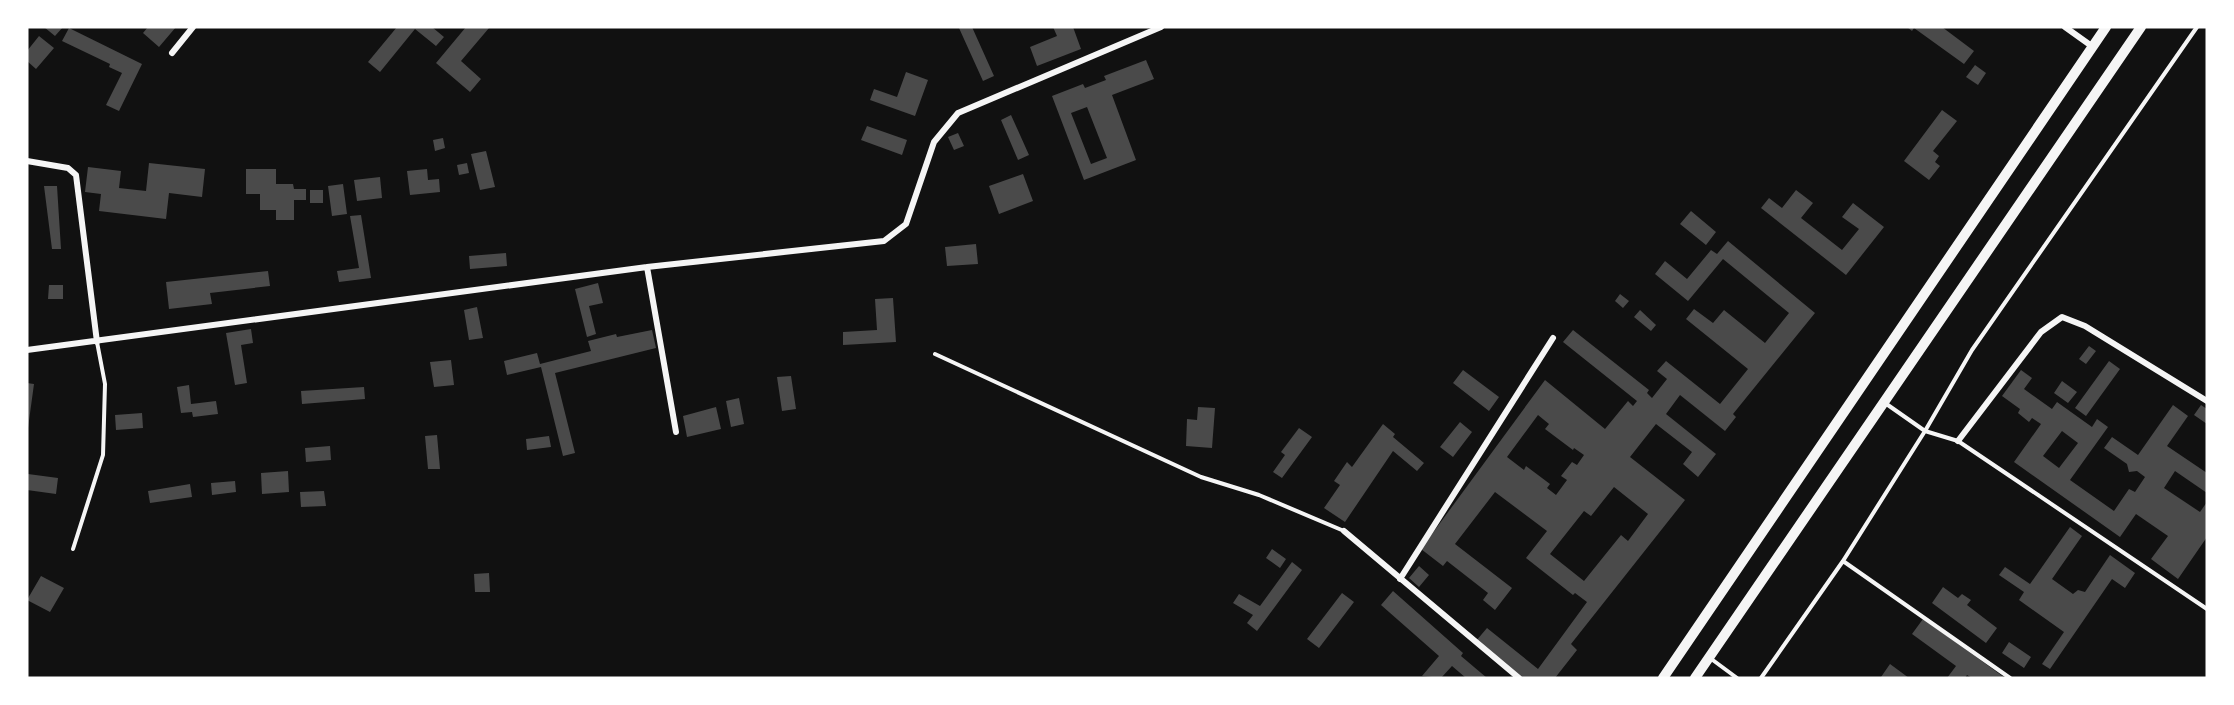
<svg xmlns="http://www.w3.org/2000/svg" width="2234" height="705" font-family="Merriweather,serif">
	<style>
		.building { fill: #4a4a4a; fill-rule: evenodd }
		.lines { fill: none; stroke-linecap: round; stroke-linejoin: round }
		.service { stroke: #f5f5f5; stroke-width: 4 }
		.minor { stroke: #f5f5f5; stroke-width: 6 }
		.secondary { stroke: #f5f5f5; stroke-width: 10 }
	</style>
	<rect width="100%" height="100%" fill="#111"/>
	<path class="building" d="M44,27H63L55,36Z
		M148,27H176L159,47L143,33Z
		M397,27H432L444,37L436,46L415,29L380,72L368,62Z
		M466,27L489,28L461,61L481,79L470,92L436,63Z
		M972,27L994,76L983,81L959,28Z
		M1053,27H1073L1081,49L1037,66L1030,47L1057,36Z
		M1907,27H1942L1974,51L1964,64L1914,28L1912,31Z
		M69,28L142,64L119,111L106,105L122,73L109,67L110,64L62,41Z
		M39,36L54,48L36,69L27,61V51Z
		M1146,60L1154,79L1112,95L1136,160L1084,180L1052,96L1083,84L1085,88L1106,80L1104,76ZM1087,107L1107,158L1091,164L1071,113Z
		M1975,65L1986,73L1978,85L1966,77Z
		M906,72L928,80L915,116L870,100L874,89L897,97Z
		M1942,110L1957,121L1933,151L1939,156L1935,162L1940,166L1929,180L1904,161Z
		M1011,115L1029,155L1018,160L1001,120Z
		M867,126L907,140L902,155L861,140Z
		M958,133L964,146L954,150L948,137Z
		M443,138L445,148L435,151L433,140Z
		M486,151L495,187L480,190L471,154Z
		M149,163L205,169L202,197L169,193L166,219L99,211L101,194L85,192L88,167L121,171L119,188L146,191Z
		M467,163L469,173L459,175L457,165Z
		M246,169H276V184H293L294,189H306V200H294V220H276V210H260V194H246Z
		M427,169L428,180L439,179L440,192L410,195L407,171Z
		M1023,174L1033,201L999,214L989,186Z
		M380,177L382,198L357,201L354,180Z
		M343,184L347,214L332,216L328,186Z
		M44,186H57L61,249H52Z
		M310,190H323V203H310Z
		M1796,190L1813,203L1801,218L1842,250L1859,229L1842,217L1853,203L1884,227L1846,275L1761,208L1769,198L1782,208Z
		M1691,211L1716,232L1706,245L1680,224Z
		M361,215L371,278L339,282L337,271L359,268L350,216Z
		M1728,241L1815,313L1733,414L1736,417L1725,431L1680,395L1666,414L1716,454L1698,477L1683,464L1692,452L1656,424L1630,457L1685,500L1571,644L1577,650L1555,678H1521L1476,641L1487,628L1538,669L1587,602L1575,593L1573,595L1526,558L1547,531L1495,492L1455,544L1512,588L1495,610L1483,600L1488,593L1447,561L1443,566L1421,549L1545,380L1605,429L1628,401L1633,406L1637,401L1563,342L1573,330L1649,390L1647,393L1652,398L1667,379L1657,371L1666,361L1720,404L1748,369L1686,319L1694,309L1713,323L1724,310L1765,343L1789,313L1723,259L1688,301L1655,274L1665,261L1687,279L1711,250L1717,254ZM1538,415L1549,424L1545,429L1573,450L1574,448L1584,455L1577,465L1572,462L1561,476L1567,480L1556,495L1547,488L1550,484L1526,466L1524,470L1507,457ZM1614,487L1648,514L1628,541L1621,535L1584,581L1550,554L1584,511L1591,516Z
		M976,244L978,264L947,266L945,247Z
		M506,253L507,266L470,269L469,256Z
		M268,271L270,286L210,293L212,304L169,309L166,282Z
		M598,283L603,303L589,306L596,334L587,337L575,289Z
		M49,285H63V299H48Z
		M1620,294L1629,301L1623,308L1615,301Z
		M893,298L896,342L843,345V332L877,330L875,299Z
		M477,307L483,338L469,340L464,310Z
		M1640,310L1656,325L1651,331L1634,317Z
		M251,329L253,343L241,345L247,383L235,385L226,333Z
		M652,330L656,348L555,373L575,453L563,456L541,367L507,375L504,361L537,353L540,364L591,351L588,341L616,334L617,337Z
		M2089,346L2096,351L2086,364L2079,359Z
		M451,360L454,385L434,387L430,362Z
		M2109,361L2120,369L2086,416L2075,408Z
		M1463,370L1499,397L1489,411L1453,383Z
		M2021,370L2032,378L2024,389L2052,409L2057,402L2092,427L2097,419L2108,427L2070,480L2114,511L2129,489L2135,492L2145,477L2137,471L2129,472L2127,464L2104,448L2112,437L2138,455L2173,405L2188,416L2167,446L2207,473V493L2175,471L2164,488L2200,512L2207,502V537L2178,579L2151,559L2168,536L2136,514L2120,537L2014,462L2041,424L2032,418L2029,422L2018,413L2020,409L2002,396ZM2062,431L2078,443L2059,468L2043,456Z
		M791,376L796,409L782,411L777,377Z
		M2062,381L2077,392L2068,403L2054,393Z
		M27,383L34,384L28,428H27Z
		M189,385L191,404L216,401L218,414L193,417L192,412L181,413L177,387Z
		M364,387L365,399L302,404L301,391Z
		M739,398L744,424L731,427L726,401Z
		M2201,405L2207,409V424L2194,415Z
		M716,407L721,429L687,437L683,416Z
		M1198,407L1215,408L1212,448L1186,446L1187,419L1197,420Z
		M142,413L143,428L116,430L115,415Z
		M1460,422L1472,432L1453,457L1440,447Z
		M1383,424L1395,434L1393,437L1424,463L1417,471L1393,451L1345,522L1324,508L1340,485L1334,481L1347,462L1352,467Z
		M1299,428L1312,437L1282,478L1273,472L1285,455L1281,452Z
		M437,435L440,469H428L425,436Z
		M549,436L551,447L527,450L526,439Z
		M330,446L331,460L306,462L305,448Z
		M288,471L289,492L262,494L261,473Z
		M28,474L58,478L56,494L27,490Z
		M235,481L236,492L212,495L211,483Z
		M190,484L192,497L150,503L148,491Z
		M324,491L326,506L301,507L300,492Z
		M2070,527L2082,536L2052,579L2073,594L2078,590L2085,592L2110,555L2135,573L2125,588L2112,579L2050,669L2042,664L2064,632L2019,600L2024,592L1999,575L2005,567L2030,584Z
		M1272,549L1286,559L1280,568L1266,558Z
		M1292,562L1302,570L1257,631L1247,623L1253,615L1233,603L1239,594L1260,606Z
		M1419,566L1429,575L1419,587L1409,578Z
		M489,573L490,592H475L474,574Z
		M41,576L64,588L50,612L27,600Z
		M1943,587L1958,598L1962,594L1971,600L1967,605L1997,628L1986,643L1932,603Z
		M1393,591L1463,653L1461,656L1487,678H1466L1452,666L1441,678L1422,676L1439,656L1381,605Z
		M1342,593L1354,602L1319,648L1307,639Z
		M1923,619L1979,659L2005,678H1972L1967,675L1965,678H1947L1956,666L1912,634Z
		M2009,642L2031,657L2024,668L2002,653Z
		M1890,664L1909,678L1881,677Z"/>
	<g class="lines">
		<path class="service" d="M935,354L1201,477L1259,495L1344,531
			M1885,403L1925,431L1958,441L2207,609
			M73,549L103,455L105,384L97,342
			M1843,561L2010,678
			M1710,658L1737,678
			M1761,678L1843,561L1925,431L1972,350L2197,27"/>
		<path class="minor" d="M2065,27L2093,47
			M172,53L193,27
			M27,161L68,168L76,175L97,342
			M647,267L676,432
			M27,350L647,267L884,241L906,224L934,142L958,113L1161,27
			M1958,441L2041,332L2062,317L2085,326L2207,401
			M1344,531L1519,678
			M1400,579L1553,338"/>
		<path class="secondary" d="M1663,678L2106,27
			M1695,678L2141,27"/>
	</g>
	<rect width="2234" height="705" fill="none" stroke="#ffffff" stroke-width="57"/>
</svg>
